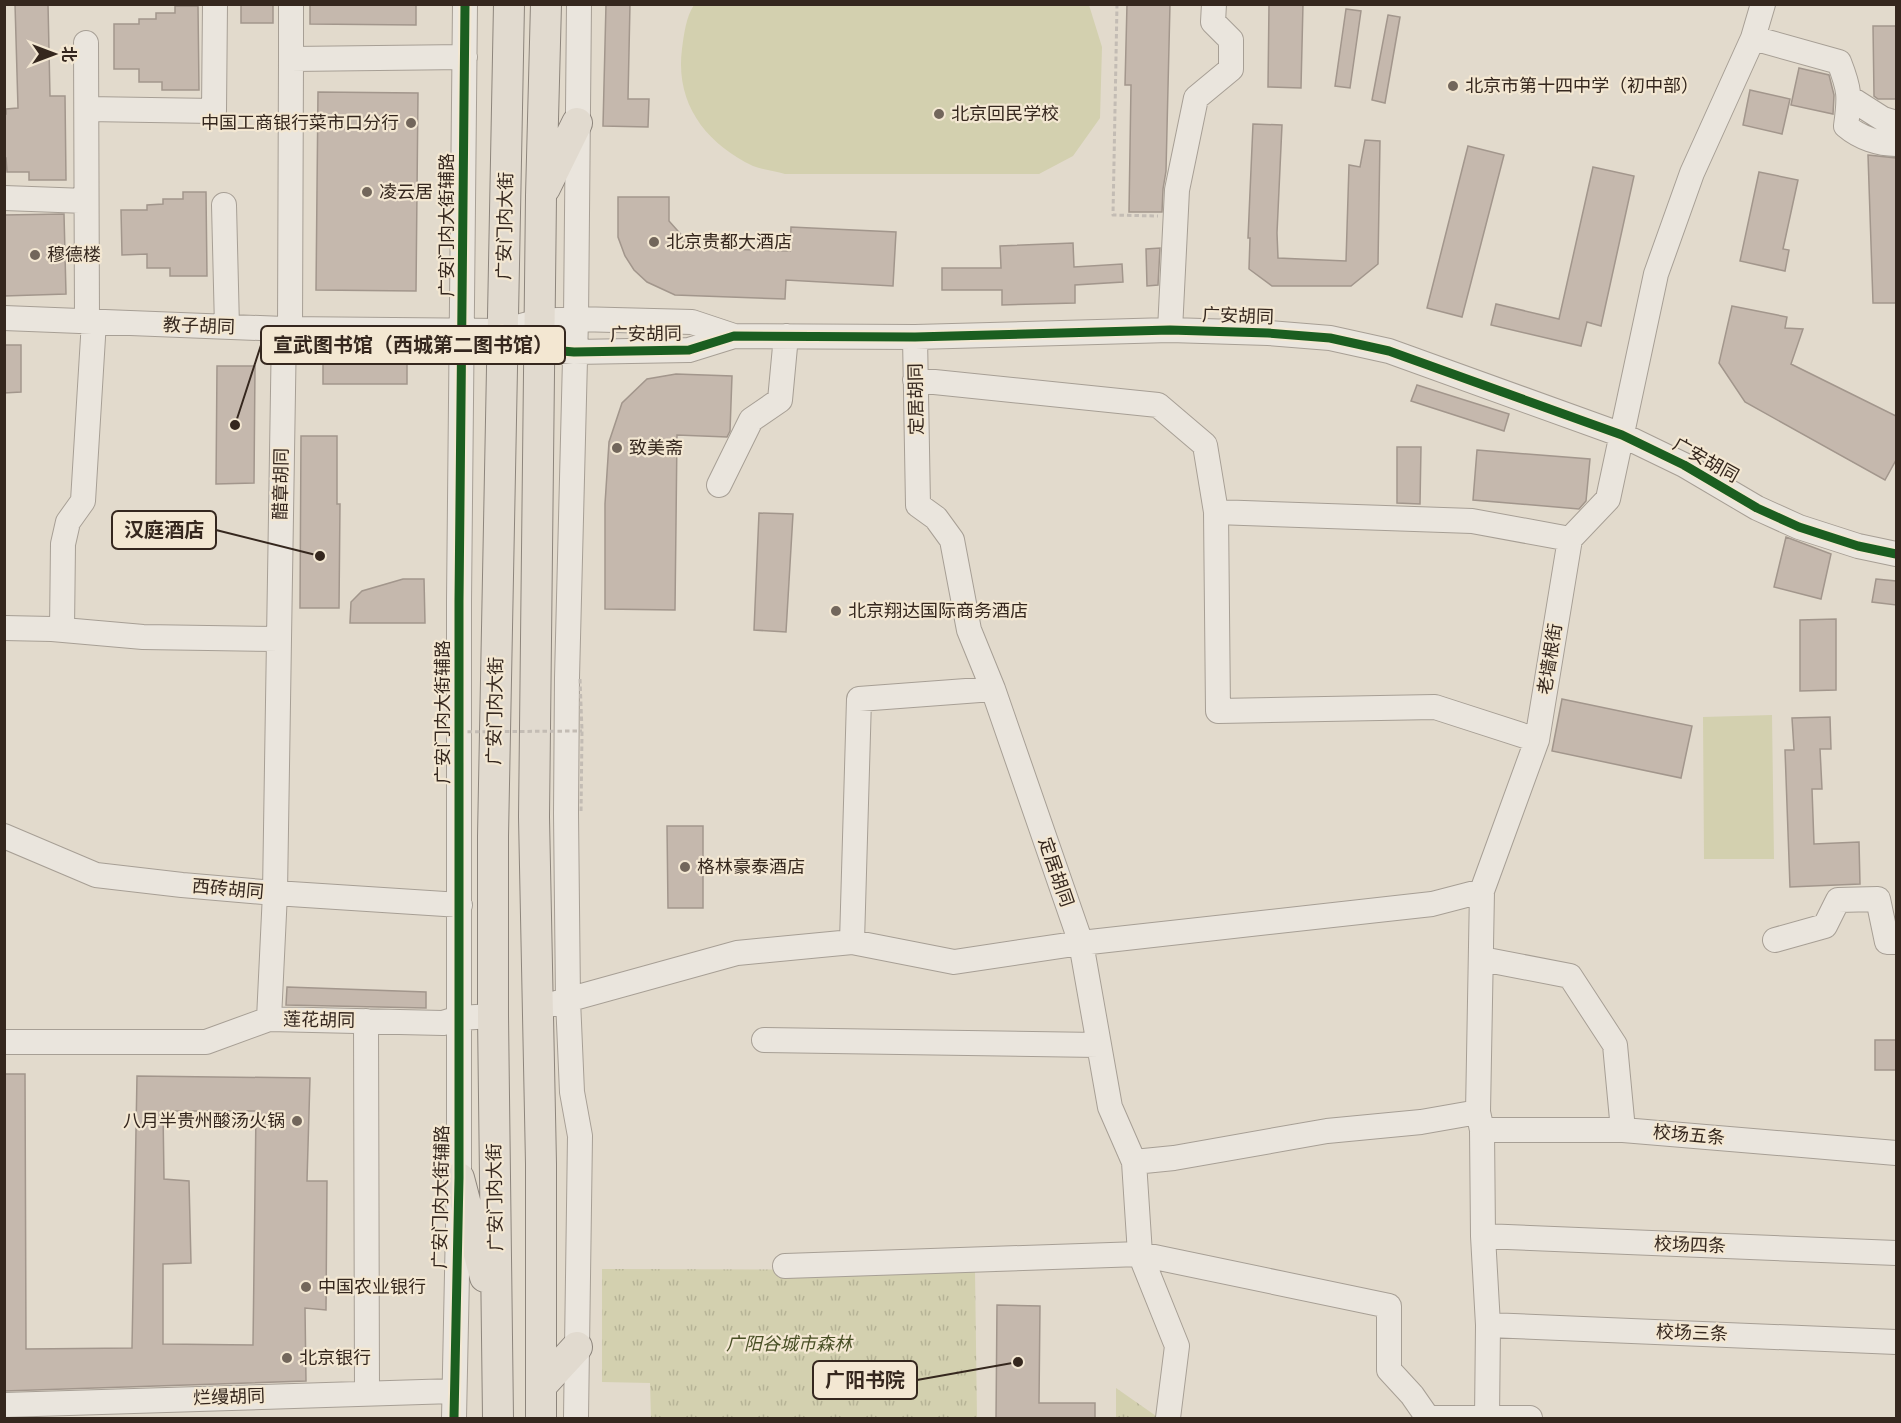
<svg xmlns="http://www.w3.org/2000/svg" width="1901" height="1423" font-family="Lora,'Noto Sans SC',serif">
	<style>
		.park { fill: url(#park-tufts) }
		.pitch { fill: #d3d0af }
		.building { fill: #c5b8ad; stroke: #a2968c; stroke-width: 1.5; fill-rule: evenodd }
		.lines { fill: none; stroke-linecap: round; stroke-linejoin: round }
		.minor-casing { stroke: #a79f95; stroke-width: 26 }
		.major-casing { stroke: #8d857c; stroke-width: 32 }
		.path { stroke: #c3bcb4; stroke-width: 3; stroke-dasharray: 4.5 3; stroke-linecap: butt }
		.minor { stroke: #eae5dd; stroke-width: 24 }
		.major { stroke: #e1dacf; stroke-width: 30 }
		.path-bridge { stroke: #c3bcb4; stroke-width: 3; stroke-dasharray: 4.5 3; stroke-linecap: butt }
		.cycleway-casing { stroke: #f3e7d2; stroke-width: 13 }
		.cycleway { stroke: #1b5e20; stroke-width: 9 }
		.poi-dot { fill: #72665b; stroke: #f3e7d2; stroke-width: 2 }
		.labels { text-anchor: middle; stroke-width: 4.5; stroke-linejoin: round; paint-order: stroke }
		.poi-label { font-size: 18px; fill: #35271e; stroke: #f3e7d2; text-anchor: start }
		.street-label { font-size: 18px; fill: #35271e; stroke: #f3e7d2 }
		.park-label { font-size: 18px; font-style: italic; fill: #495026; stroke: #f3e7d2 }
		.leader { fill: none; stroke: #35271e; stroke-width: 2 }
		.callout-dot { fill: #35271e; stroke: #f3e7d2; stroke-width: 2 }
		.callout { fill: #f3e7d2; stroke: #35271e; stroke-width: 2 }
		.callout-label { font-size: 20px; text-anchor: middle; font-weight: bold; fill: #35271e }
	</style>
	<defs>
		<pattern id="park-tufts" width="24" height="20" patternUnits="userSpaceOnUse" patternTransform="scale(1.5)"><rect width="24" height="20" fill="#d3d0af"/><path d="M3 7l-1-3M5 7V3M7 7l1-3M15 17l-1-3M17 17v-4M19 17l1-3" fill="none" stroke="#b6b396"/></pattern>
	</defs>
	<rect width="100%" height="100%" fill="#e2dacc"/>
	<path class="park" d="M602,1269L975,1270L977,1418H651L650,1383L602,1382Z
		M1116,1388L1159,1418H1116Z"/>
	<path class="pitch" d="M694,5H1089L1102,47L1100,118L1073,156L1039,174H785C775,171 763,170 753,166C705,143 675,103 682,49C684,34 686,17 694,5Z
		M1772,715L1774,859H1704L1703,717Z"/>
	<path class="building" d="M15,4H48L50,96H65L66,180H29V172H7L6,158H4V114H6V109L18,108Z
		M241,4H273V23H241Z
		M310,4H416V25L310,24Z
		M606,4H630L628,99H649L648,127L603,126Z
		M1127,4H1170L1166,171L1163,189L1162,212H1129L1131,85H1125Z
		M1269,4H1303L1301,88L1268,87Z
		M175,6H198L199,90H162V82H139V69H114V24H139V19H156V13H175Z
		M1346,9L1361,11L1350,88L1335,86Z
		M1388,15L1400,17L1385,103L1372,100Z
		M1873,26H1896V99H1878L1874,96Z
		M1799,68L1829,75L1834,95L1833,114L1791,105Z
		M1750,90L1790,99L1782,134L1743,125Z
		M318,92L418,93L416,291L316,290Z
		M1253,124L1282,125L1277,233L1278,258L1346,261L1349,165L1360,167L1365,140L1380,141L1378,264L1351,286H1272L1249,269L1250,238H1248Z
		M1468,146L1504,155L1462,317L1427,308Z
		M1868,155L1896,158V303H1873Z
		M1593,167L1634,176L1601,326L1587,322L1581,346L1491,325L1496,304L1559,319Z
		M1759,172L1798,180L1783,249L1789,250L1785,271L1740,261Z
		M183,192H206L207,276H170V268H147V254L122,255L121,210H147V205L163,204V199H183Z
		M618,197H669V221L693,248L790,251L791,227L896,232L893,286L786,280L785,299L675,295L647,282L634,270L625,256L618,237Z
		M64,214L66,294L4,296V215Z
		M1073,243L1074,267L1122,264L1123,282L1075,285V303L1002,305V290H942V268H1001L1000,246Z
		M1160,248L1158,285L1147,286L1146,249Z
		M1732,306L1787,317L1785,328L1803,329L1791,364L1896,416V460L1885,480L1745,402L1719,363Z
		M4,345H21V392L4,393Z
		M407,350V384H323V351Z
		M217,366H255L254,483L216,484Z
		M676,374L732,376L730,431L727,437L677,435L675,610L605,609V504L609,442L622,403L647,379Z
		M1417,385L1509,414L1504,431L1411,401Z
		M301,436H337V504H340L339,608H300Z
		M1397,447H1421L1420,504L1397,503Z
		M1477,450L1590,459L1586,501L1579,509L1473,500Z
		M759,513L793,514L786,632L754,630Z
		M1786,537L1831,554L1821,599L1774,587Z
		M403,579H424L425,623H350L351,602L362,591Z
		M1876,579L1896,581V605L1872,602Z
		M1836,619V690L1800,691V620Z
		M1562,699L1692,726L1681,778L1552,751Z
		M1830,717L1831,749H1820L1822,789H1812L1814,844L1859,842L1860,884L1790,887L1785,750H1794L1792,718Z
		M667,826H703V908H668Z
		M287,987L426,992V1008L286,1005Z
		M1875,1040H1896V1070H1875Z
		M4,1074H25L26,1349L132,1348L137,1076L310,1078L307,1181H327L326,1310L305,1308L306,1381L4,1391ZM163,1111H256L253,1345L163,1344V1264L191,1263L189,1181L164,1179Z
		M997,1305L1040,1306L1039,1403H1095V1419H996Z"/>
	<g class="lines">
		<g class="minor-casing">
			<path id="minor" d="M291,4V59L465,57
				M1753,38L1839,62C1850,90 1850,97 1846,126C1860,138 1879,144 1896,144
				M86,43L87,321
				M1850,98L1883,119L1896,123
				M87,109L214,111L215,4
				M4,198L86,201
				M224,205L227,327
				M4,318L284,329L502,331L539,321L576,319L692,322L734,336
				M290,329L291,59
				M1170,330L1177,190L1196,98L1231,69V40L1213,22L1214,4
				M502,331L539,349L574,352L689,350L734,336L915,337L1170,330L1268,333L1330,338L1389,351L1622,435L1684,465L1757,508L1799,527L1858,546L1896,554
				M915,337L918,505L936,518L952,540L969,630L993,689L1081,943L1110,1107L1134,1162L1140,1254L1177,1346L1168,1418
				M915,380L1158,405L1205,445L1216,512L1218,711L1435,707L1537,740
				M719,485L751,420L780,400L786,336
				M1216,512L1472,521L1570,539
				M4,628L52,629L143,637L279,639L275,893L269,1019
				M62,629L63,544L68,522L83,501L94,321
				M279,639L284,329
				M4,836L96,875L182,885L275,893L460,905
				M1482,891L1537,740L1570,539L1608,499L1656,274L1692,173L1753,38L1763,4
				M1775,940L1825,926L1838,900L1878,899L1887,942H1896
				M852,942L859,699L993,689
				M1482,959L1570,976L1615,1045L1623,1130
				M538,1008L737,953L852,942L954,962L1081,943L1432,904L1482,891L1478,1112L1482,1130L1483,1236L1488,1325L1487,1418
				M366,1021L367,1393
				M764,1040L1098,1045
				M4,1042H206L269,1019L443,1023L459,1018L493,1016
				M1482,1130H1623L1896,1153
				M1134,1162L1174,1158L1327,1131L1421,1122L1478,1112
				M1483,1236L1896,1253
				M785,1266L1140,1254L1389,1306V1370L1412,1395L1428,1418
				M1488,1325L1896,1342
				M4,1405L454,1391
				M454,1418L459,1178V601L465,4
				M576,1418L580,1136L572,1092L568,1000L566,813L567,678L576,319L579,4
				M1428,1418H1530"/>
		</g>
		<g class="major-casing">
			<path id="major" d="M545,188L577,123
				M459,1178L485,1277
				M541,1386L577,1347
				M498,1418L493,1016V836L509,4
				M541,1418V1164L534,817L541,196L546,4"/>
		</g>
		<path class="path" d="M1117,4L1113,215L1158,216"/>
		<use href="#minor" class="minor"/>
		<use href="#major" class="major"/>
		<path class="path-bridge" d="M580,679L582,731L581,814
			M445,732L582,731"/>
		<g class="cycleway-casing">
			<path id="cycleway" d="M502,331L539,349L574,352L689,350L734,336L915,337L1170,330L1268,333L1330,338L1389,351L1622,435L1684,465L1757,508L1799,527L1858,546L1896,554
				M454,1418L459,1178V601L465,4"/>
		</g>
		<use href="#cycleway" class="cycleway"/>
	</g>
	<g class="poi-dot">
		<circle cx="1453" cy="86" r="6"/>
		<circle cx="939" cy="114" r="6"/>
		<circle cx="411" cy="123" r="6"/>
		<circle cx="367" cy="192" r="6"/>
		<circle cx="654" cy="242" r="6"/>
		<circle cx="35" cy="255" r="6"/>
		<circle cx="617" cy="448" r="6"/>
		<circle cx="836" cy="611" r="6"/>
		<circle cx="685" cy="867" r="6"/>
		<circle cx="297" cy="1121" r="6"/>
		<circle cx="306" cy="1287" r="6"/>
		<circle cx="287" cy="1358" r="6"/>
	</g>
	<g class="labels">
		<g class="poi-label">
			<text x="1465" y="92">北京市第十四中学（初中部）</text>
			<text x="951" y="120">北京回民学校</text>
			<text x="399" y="129" text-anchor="end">中国工商银行菜市口分行</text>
			<text x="379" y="198">凌云居</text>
			<text x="666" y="248">北京贵都大酒店</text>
			<text x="47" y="261">穆德楼</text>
			<text x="629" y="454">致美斋</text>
			<text x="848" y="617">北京翔达国际商务酒店</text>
			<text x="697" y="873">格林豪泰酒店</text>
			<text x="285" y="1127" text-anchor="end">八月半贵州酸汤火锅</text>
			<text x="318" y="1293">中国农业银行</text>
			<text x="299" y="1364">北京银行</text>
		</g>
		<g class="street-label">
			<text transform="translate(447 225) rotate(-90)" y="6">广安门内大街辅路</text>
			<text transform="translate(505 226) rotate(-89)" y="6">广安门内大街</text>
			<text transform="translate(1238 316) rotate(2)" y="6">广安胡同</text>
			<text transform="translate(199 326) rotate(2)" y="6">教子胡同</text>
			<text transform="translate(646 334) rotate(-1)" y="6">广安胡同</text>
			<text transform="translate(916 399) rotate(-91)" y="6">定居胡同</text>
			<text transform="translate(1706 460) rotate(29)" y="6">广安胡同</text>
			<text transform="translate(281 484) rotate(-89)" y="6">醋章胡同</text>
			<text transform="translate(1550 659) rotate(-81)" y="6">老墙根街</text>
			<text transform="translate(495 711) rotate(-89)" y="6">广安门内大街</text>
			<text transform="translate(443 712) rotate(-90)" y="6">广安门内大街辅路</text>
			<text transform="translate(1056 872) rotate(71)" y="6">定居胡同</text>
			<text transform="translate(228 889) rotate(5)" y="6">西砖胡同</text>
			<text transform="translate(319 1020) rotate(1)" y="6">莲花胡同</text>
			<text transform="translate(1689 1135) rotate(5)" y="6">校场五条</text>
			<text transform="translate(441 1197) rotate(-89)" y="6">广安门内大街辅路</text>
			<text transform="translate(495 1197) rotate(-91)" y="6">广安门内大街</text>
			<text transform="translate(1690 1245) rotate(2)" y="6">校场四条</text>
			<text transform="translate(1692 1333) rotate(2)" y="6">校场三条</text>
			<text transform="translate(229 1397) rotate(-2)" y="6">烂缦胡同</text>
		</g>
		<g class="park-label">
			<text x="789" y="1350">广阳谷城市森林</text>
		</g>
	</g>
	<path class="leader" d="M235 425L261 345M320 556L216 530M1018 1362L917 1380"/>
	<g class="callout-dot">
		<circle cx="235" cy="425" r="6"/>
		<circle cx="320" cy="556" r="6"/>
		<circle cx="1018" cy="1362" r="6"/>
	</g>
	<g class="callout">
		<rect x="261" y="326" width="304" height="38" rx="6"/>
		<rect x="112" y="511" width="104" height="38" rx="6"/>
		<rect x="813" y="1361" width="104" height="38" rx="6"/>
	</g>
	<g class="callout-label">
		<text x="413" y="352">宣武图书馆（西城第二图书馆）</text>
		<text x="164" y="537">汉庭酒店</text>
		<text x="865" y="1387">广阳书院</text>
	</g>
	<rect width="1901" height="1423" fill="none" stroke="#35271e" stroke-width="12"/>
	<g transform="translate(54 54) rotate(90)" stroke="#f3e7d2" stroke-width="4.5" paint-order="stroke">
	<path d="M0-4.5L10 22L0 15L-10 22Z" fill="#35271e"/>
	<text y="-9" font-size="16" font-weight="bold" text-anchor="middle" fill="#35271e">北</text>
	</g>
</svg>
